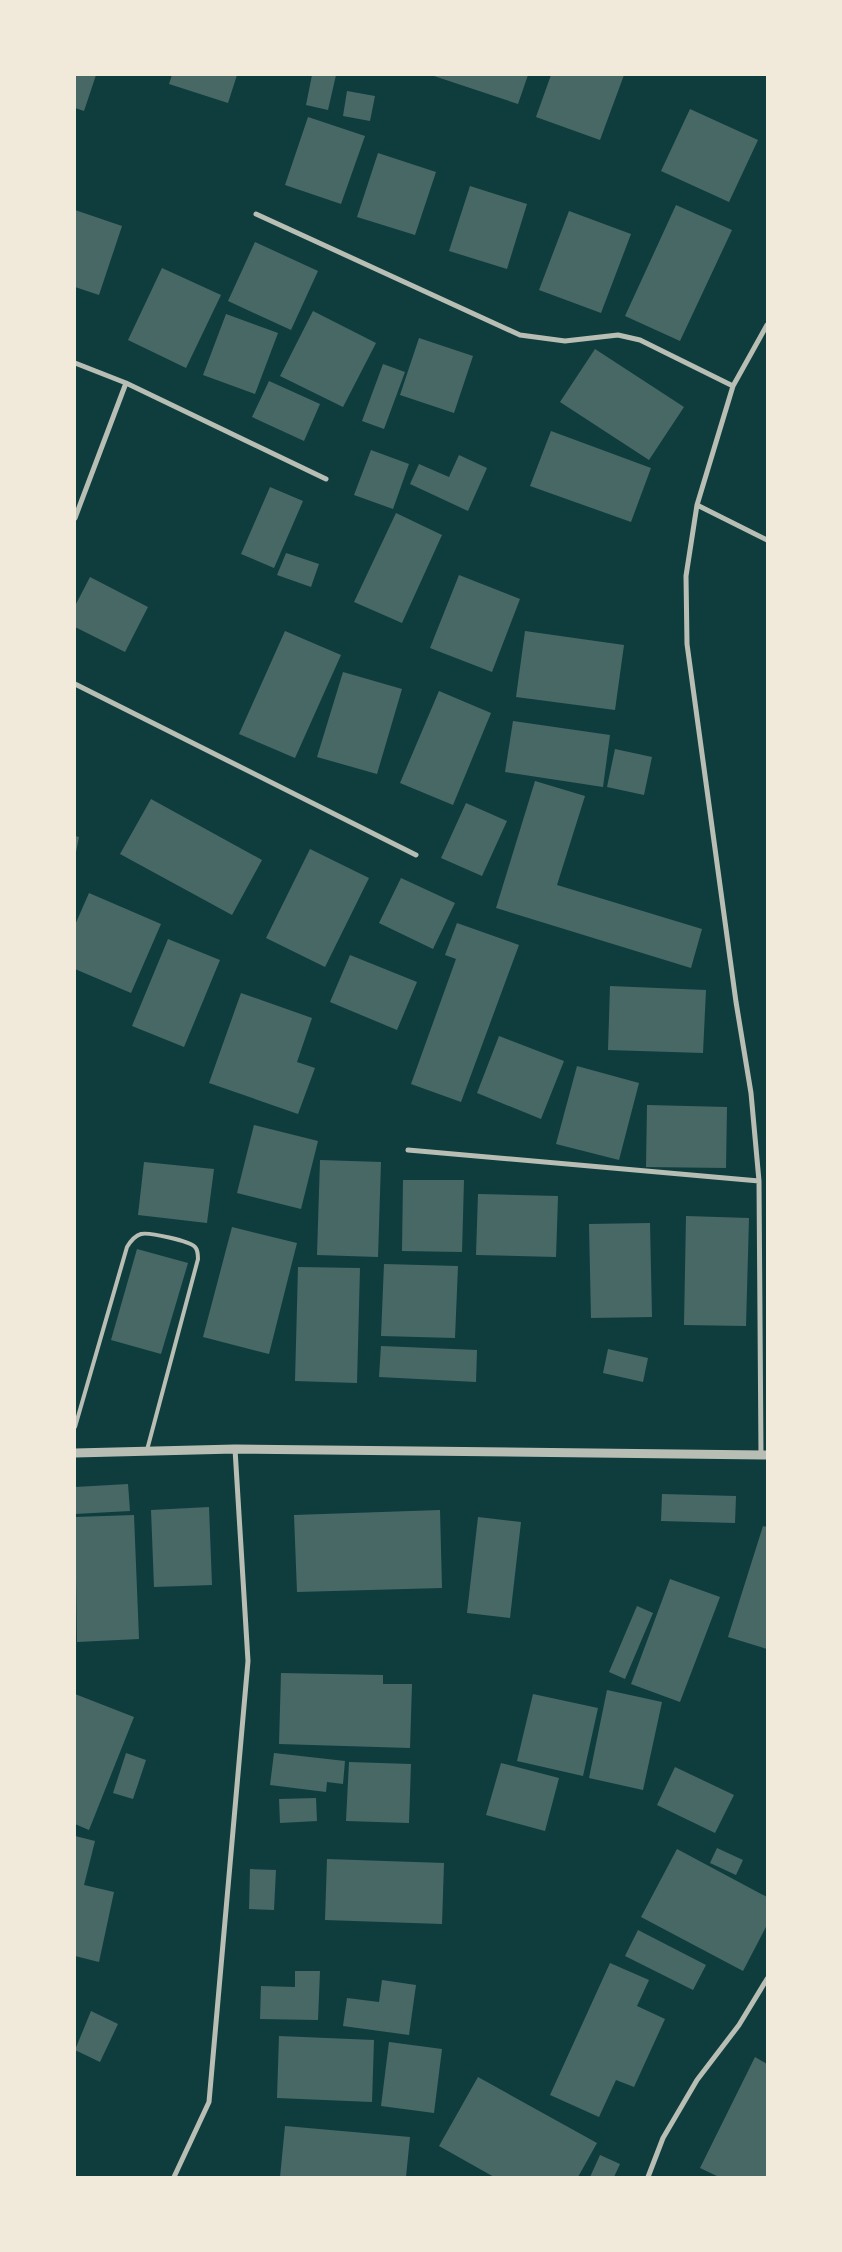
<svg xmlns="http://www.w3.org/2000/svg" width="842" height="2252" font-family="'Noto Sans',sans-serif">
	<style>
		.building { fill: #486865 }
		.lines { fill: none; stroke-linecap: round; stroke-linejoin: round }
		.service { stroke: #b8beb3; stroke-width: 4 }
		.minor { stroke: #b8beb3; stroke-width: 5 }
		.tertiary { stroke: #b8beb3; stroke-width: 9 }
	</style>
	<rect width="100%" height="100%" fill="#0f3d3e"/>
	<path class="building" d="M75,75H96L84,111L75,108Z
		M172,75H237L228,103L169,84Z
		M312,75H336L328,110L306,105Z
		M431,75H528L518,104Z
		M551,75H624L600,140L536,117Z
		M347,91L375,96L370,121L343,116Z
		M690,109L758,140L729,202L661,171Z
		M308,117L365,136L341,204L285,185Z
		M378,153L436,172L415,235L357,217Z
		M470,186L527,204L507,269L449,251Z
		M676,205L732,230L680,341L625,316Z
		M75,210L122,226L99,295L75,287Z
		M569,211L631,234L601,313L539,290Z
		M255,242L318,271L291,330L228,301Z
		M162,268L221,295L186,368L128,340Z
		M313,311L376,343L343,407L280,376Z
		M226,314L278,333L255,394L203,375Z
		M419,338L473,356L454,413L400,395Z
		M595,349L684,407L649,460L560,402Z
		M383,364L405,372L384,429L362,421Z
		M269,381L320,404L304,441L252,417Z
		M551,431L651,468L631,522L530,486Z
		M371,450L409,464L393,509L354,495Z
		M459,455L487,468L468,511L410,484L419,464L449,477Z
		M270,487L303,501L274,568L241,554Z
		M396,513L442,535L402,623L354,602Z
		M286,553L319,564L311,587L277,575Z
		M459,575L520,599L492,672L430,648Z
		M90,577L148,607L125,652L75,627V606Z
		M285,631L341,655L295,758L239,734Z
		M525,631L624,645L615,710L516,697Z
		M343,672L402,689L377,774L317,757Z
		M439,691L491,713L453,805L400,783Z
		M513,721L610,735L603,787L505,772Z
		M615,749L652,757L644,795L607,787Z
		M535,781L585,796L557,885L702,929L691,968L496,908Z
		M151,799L262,860L232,915L120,854Z
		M466,803L507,821L482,876L441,858Z
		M75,836L79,837L76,852H75Z
		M310,849L369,878L325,967L266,938Z
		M401,878L455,903L433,949L379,923Z
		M89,893L161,924L131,993L75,969V925Z
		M457,923L519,945L461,1102L411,1084L456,959L445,955Z
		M168,939L220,960L184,1047L132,1026Z
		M350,955L417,982L397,1030L330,1002Z
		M610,986L706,990L703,1053L608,1050Z
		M241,993L312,1018L297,1062L315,1068L298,1114L209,1083Z
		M499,1036L564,1061L541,1119L477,1093Z
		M577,1066L639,1083L619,1160L556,1144Z
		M647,1105L727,1107L726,1168L646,1167Z
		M254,1125L318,1141L301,1209L237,1193Z
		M320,1160L381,1162L378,1257L317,1255Z
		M144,1162L214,1169L207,1223L138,1215Z
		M403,1180H464L462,1252L402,1251Z
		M478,1194L558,1196L556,1257L476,1255Z
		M686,1216L749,1218L746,1326L684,1325Z
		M650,1223L652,1317L591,1318L589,1224Z
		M232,1227L297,1243L269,1354L203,1337Z
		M137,1249L188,1263L161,1354L111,1340Z
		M384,1264L458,1266L455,1338L381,1336Z
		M298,1267L360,1268L357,1383L295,1381Z
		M381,1346L477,1350L476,1382L379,1377Z
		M608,1349L648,1358L643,1382L603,1373Z
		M128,1484L130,1511L75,1514V1487Z
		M662,1494L736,1496L735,1523L661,1521Z
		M209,1507L212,1585L154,1587L151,1510Z
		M440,1510L442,1588L297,1592L294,1515Z
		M134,1515L139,1639L77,1642L75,1517Z
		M478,1517L521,1522L510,1618L467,1613Z
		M763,1526L767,1527V1649L728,1637Z
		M670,1579L720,1597L680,1702L631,1684Z
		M637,1606L653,1613L625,1679L609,1672Z
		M281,1673L383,1675V1684H412L410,1748L279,1744Z
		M607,1690L662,1702L643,1790L589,1778Z
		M75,1694L134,1717L89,1830L75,1824Z
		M533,1694L598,1708L583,1776L517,1761Z
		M126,1753L146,1760L133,1799L113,1793Z
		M274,1753L345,1761L343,1784L327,1782L326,1792L270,1785Z
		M349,1762L411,1764L409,1823L346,1821Z
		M501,1763L559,1778L545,1831L486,1815Z
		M675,1767L734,1795L715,1833L657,1805Z
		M316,1798L317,1821L280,1823L279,1799Z
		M75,1836L95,1841L84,1885L114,1892L99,1962L75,1956Z
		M717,1848L743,1860L736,1875L710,1863Z
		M677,1849L767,1897V1925L743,1971L641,1917Z
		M327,1859L444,1863L442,1924L325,1920Z
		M250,1869L276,1870L274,1910L249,1909Z
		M638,1930L706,1965L693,1990L625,1956Z
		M610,1963L649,1980L637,2006L665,2019L634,2087L616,2080L599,2117L550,2095Z
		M295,1971H320L318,2020L260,2019L261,1986L295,1987Z
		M382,1980L416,1985L409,2035L343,2026L347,1998L379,2002Z
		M91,2011L118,2024L100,2062L75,2050Z
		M279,2036L374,2040L372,2102L277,2098Z
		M389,2042L442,2049L434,2113L381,2106Z
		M755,2057L767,2064V2177H719L700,2168Z
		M478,2077L597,2143L578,2177H494L439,2146Z
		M285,2126L410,2137L406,2177H280Z
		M600,2155L620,2164L614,2177H590Z"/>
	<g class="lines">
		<path class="service" d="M75,1427L127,1247C130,1242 134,1236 141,1234C149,1232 190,1241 195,1247C198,1250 198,1255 198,1259L147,1450"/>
		<path class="minor" d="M256,214L520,335L565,341L618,335L640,340L733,386
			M75,363L126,383L326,479
			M697,505L767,540
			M75,518L126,383
			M75,684L416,855
			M408,1150L759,1181
			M761,1455L759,1181L751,1093L736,1002L687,644L686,576L697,505L733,386L767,325
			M174,2177L209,2102L248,1661L235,1449
			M648,2177L663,2138L697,2080L739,2025L767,1979"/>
		<path class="tertiary" d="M75,1453L235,1449L767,1455"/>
	</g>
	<rect width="842" height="2252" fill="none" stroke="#f1e9da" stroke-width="152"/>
</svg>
